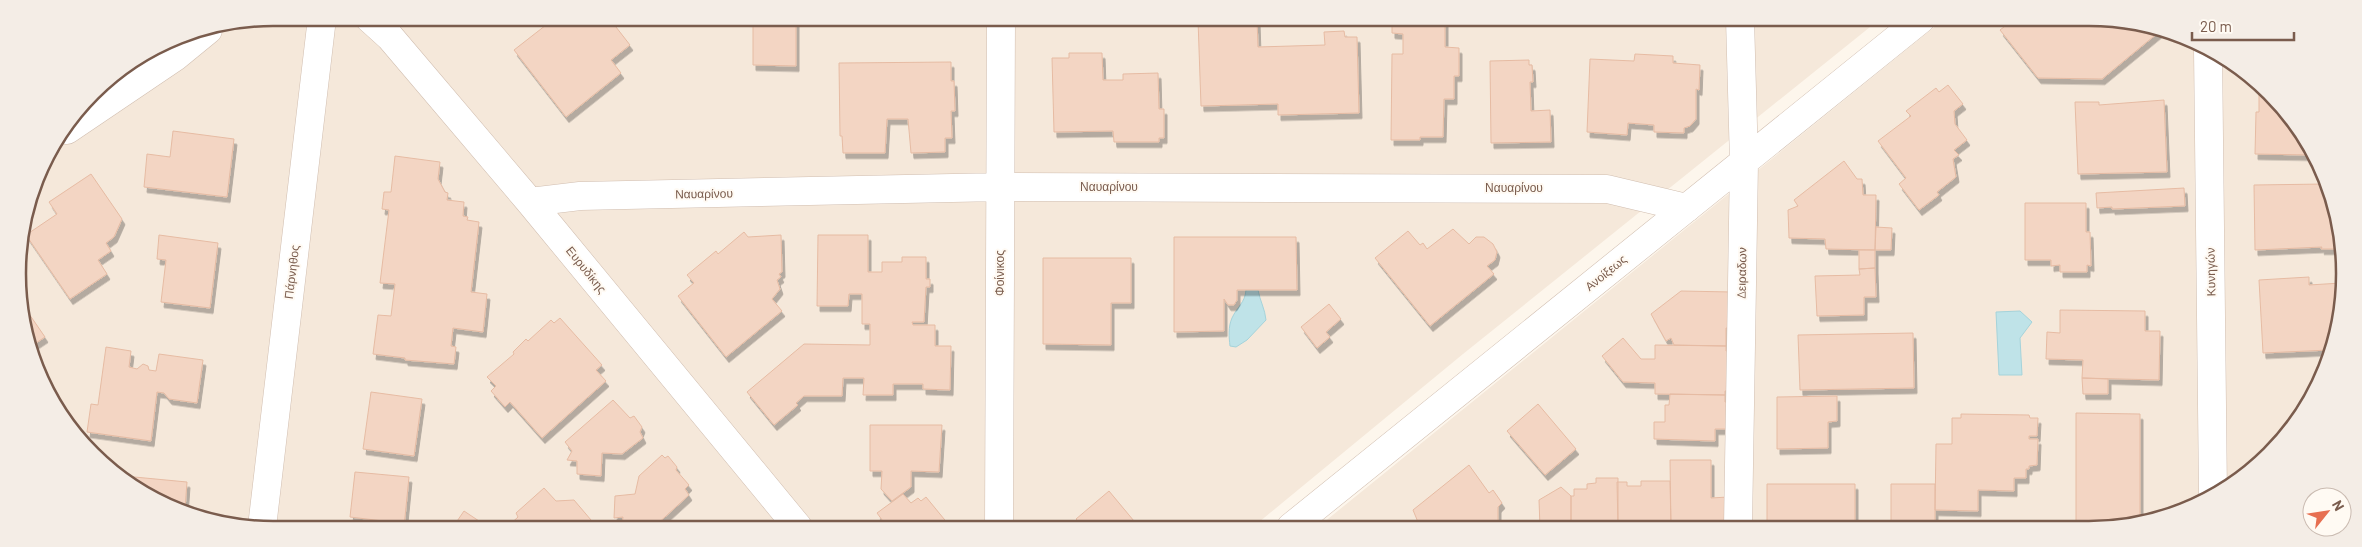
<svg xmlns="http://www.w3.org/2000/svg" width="2362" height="547" font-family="Barlow,sans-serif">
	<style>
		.residential { fill: #f5e8da }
		.water { fill: #bfe3e8; stroke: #a5d3da }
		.building { fill: #f3d5c3; stroke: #e6bba3; filter: url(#shadow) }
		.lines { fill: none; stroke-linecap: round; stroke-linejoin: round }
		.minor-casing { stroke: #d1beb0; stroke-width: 29 }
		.minor { stroke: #fff; stroke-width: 28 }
		.labels { text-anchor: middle; stroke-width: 4; stroke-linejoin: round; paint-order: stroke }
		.street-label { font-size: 12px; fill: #7a5c4d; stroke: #fffaf3 }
		.rim { fill: none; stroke: #7a5c4d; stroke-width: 2.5 }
	</style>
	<defs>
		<filter id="shadow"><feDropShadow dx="3" dy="5.5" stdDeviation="0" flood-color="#0004"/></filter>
	</defs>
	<rect width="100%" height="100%" fill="#fdf6ec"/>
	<path class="residential" d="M274,18L1880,19L1463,354L1253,527H240L146,495L71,430L31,356L18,256L44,161L104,81L176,37Z
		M1943,20H2122L2217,52L2292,118L2336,208L2342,307L2318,387L2269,455L2201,503L2122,527H1318Z"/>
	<path class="water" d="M1246,290H1258C1260,301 1265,309 1266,320L1247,340L1236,347L1230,346C1229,337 1228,327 1232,318C1237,307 1245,303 1246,290Z
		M2020,311L2032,322L2020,338L2022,375H1999L1996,312Z"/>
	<path class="building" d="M555,18H609L630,45L611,60L621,73L566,117L514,50Z
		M738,18H796V66L753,65V21L738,20Z
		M1208,19H1257L1258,47L1325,45L1324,32L1344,31L1345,37H1357L1359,113L1278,115V104L1201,106L1198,20Z
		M1392,19H1445V47L1459,48V76H1454V99H1444L1443,137H1420V140H1391L1392,54H1403V34L1392,33Z
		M2013,20H2122L2159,32L2102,79L2038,78L2000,30Z
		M1069,53H1102L1103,80H1123V74L1158,73L1159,109H1164V138H1159V142H1114L1113,131L1054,132L1052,58H1069Z
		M1635,54L1673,56V63L1700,65L1699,90L1696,89V119L1690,126L1684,128V133L1654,132V125L1628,123L1627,135L1587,132L1590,59L1634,61Z
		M1529,60V65H1532L1533,82H1530L1531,111L1550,110L1551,142L1491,143L1490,61Z
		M951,62V81H954L955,111H951L952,138H945V152L911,153L908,119H887L885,153H843L842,136H840L839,63Z
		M1948,85L1963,104L1954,111L1955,124L1967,140L1954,150L1959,155L1953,159L1956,177L1937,192L1939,195L1919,210L1899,184L1906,178L1878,141L1911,116L1906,111L1936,88L1939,92Z
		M2259,93H2264L2292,118L2310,155L2255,154L2256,112H2259Z
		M2164,100L2167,172L2078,174L2075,102H2099V105Z
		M173,131L234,139L227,197L144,187L147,154L170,157Z
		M395,156L440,162L438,179L445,192L448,193L447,200L464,202L463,216L468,217L467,220L479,222L471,292L487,294L483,332L453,328L451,346L456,347L454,364L405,360V358L373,354L378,315L391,316L395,284L380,283L389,210L382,209L384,192H391Z
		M1844,161L1857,179H1862L1863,195H1876L1875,250L1826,249L1825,239L1789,238L1788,210L1798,206L1794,200Z
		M91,174L122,219L114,237L106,243L111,251L98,260L107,274L70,299L26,235L57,214L49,202Z
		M2324,184L2336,208L2339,249H2321L2322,247L2255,250L2254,185Z
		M2184,188L2185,206L2112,209V207L2097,208L2096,193Z
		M2025,203H2086V232H2090L2091,266L2087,265V272H2060V265L2051,266V260H2025Z
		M1876,227L1892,228L1891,250H1875Z
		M1453,229L1469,244L1476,237H1484L1493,244L1497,252L1495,260L1487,266L1494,274L1430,326L1375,258L1408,231L1420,245L1423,243L1427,249Z
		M744,232L748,237L781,235L782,272L779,274L781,277L777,280L780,289L772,299L782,311L726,357L678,296L694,283L687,275L716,251L718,254Z
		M159,235L218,243L210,308L161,302L166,260L157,259Z
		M818,235H868V272H882V262H902V257H926V279H930V287H926L924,322H912L913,325H935V346H951L950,390L923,389V384H893V395H863L864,378H843L842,396H804L796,403L798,405L774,425L747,392L804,344L870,345V324H862V294H849L848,306H817Z
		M1174,237H1296L1297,290H1237V300L1234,305H1228L1224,299V331L1174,332Z
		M1859,250H1875V268L1859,269Z
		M1043,258H1131V303H1111V345L1043,344Z
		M1875,268L1876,297H1864V315L1817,316L1815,276L1860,275L1859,269Z
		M2309,277V285L2341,283L2342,307L2329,350L2263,353L2259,280Z
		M1681,291L1732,292V328H1726V346L1674,345L1671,338L1666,341L1651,314Z
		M1329,304L1341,319L1326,332L1330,337L1317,348L1301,327Z
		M25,308L45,337L30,347Z
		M2060,310L2145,311V331H2160L2159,380L2082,378L2083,360L2046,359L2047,332L2060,333Z
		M560,318L602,365L596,370L606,381L542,438L510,402L505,407L491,391L496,386L487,377L514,354L513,352L526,339L528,341L551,320L554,323Z
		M1913,333L1914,388L1800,390L1798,335Z
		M1623,338L1641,359H1655V345L1726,346V351H1730V391H1725V395L1655,394V383L1623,382L1602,356Z
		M106,347L131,351L129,367L137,369L143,364L148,366L149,370L156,371L159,354L203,360L197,403L169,399L164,393L157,392L151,441L87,432L91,404L98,405Z
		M2082,378L2108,379V394H2083Z
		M371,392L422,399L414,456L363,449Z
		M1670,394L1725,395V402H1729V429H1715V441L1654,439V422H1665V405H1669Z
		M1837,396V421L1828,422V448L1777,449V397Z
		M613,400L630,418L634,416L642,427L640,432L643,438L622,454L602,453L601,476L577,474V461L567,460L572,451L565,442Z
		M1538,404L1576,449L1545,475L1507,431Z
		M2076,413L2140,414V522L2122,527H2076Z
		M1961,414L2029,415L2030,418H2038L2037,436H2029V439H2038L2037,465L2029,466V469H2026V478H2014V491L1978,490V511L1935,510L1936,444H1952V418H1961Z
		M870,425H942L939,472L911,471V487L892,501L881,489L882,471H870Z
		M662,455L665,458L668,456L677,467L676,470L689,485L685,489L689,495L654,527H624L622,525L623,517L614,518L615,496L635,494L639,476Z
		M1670,460H1711V498L1728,497V527H1671Z
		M1469,465L1489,493L1493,490L1502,503L1498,507V527H1420L1413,510Z
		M355,472L409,477L404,527H383V521L350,517Z
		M124,476L187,482L185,509L146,495Z
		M1596,478H1618V527H1571V496H1574V489H1587V484L1596,483Z
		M1641,481H1670L1671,527H1618L1617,482H1627V486H1641Z
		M1767,484H1855V527H1767Z
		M1891,484H1935V527H1891Z
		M1561,487L1571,496V527H1540L1539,500Z
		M544,488L556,501L574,500L597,527H507L518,517L516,513Z
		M1109,491L1139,527H1083L1076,519Z
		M903,494L911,503L918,498L921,501L926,497L949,525L946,527H880L885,524L877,513Z
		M464,511L485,525L484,527H453Z"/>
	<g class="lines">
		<g class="minor-casing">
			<path id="minor" d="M369,18L390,37L530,202L798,527
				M2208,49L2213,495
				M67,130L175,57L208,30
				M530,202L580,196L1000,187L1607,189L1687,208
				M262,527L322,18
				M999,527L1001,18
				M1291,527L1921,19
				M1738,527L1744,162L1740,19"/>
		</g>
		<use href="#minor" class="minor"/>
	</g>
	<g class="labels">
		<g class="street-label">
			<text x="1109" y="191">Ναυαρίνου</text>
			<text x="1514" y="192">Ναυαρίνου</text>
			<text transform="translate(704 194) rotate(-1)" y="4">Ναυαρίνου</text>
			<text transform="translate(586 270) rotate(51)" y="4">Ευρυδίκης</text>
			<text transform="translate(292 272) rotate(-83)" y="4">Πάρνηθος</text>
			<text transform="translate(2211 272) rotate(-91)" y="4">Κυνηγών</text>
			<text transform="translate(1000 273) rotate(-90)" y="4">Φοίνικος</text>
			<text transform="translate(1606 273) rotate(-39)" y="4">Ανοίξεως</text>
			<text transform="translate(1742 273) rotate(-89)" y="4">Δειραδων</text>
		</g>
	</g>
	<path d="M0 0H2362V547H0ZM273 26H2089A247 247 0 0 1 2336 273V274A247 247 0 0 1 2089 521H273A247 247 0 0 1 26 274V273A247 247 0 0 1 273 26Z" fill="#f4ede6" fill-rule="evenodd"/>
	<path class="rim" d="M273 26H2089A247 247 0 0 1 2336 273V274A247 247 0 0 1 2089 521H273A247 247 0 0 1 26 274V273A247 247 0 0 1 273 26Z"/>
	<g transform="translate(2327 512) rotate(60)"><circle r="24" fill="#fffaf3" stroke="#cabbb1"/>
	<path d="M0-4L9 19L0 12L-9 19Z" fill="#e76f51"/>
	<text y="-8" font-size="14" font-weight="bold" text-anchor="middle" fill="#7a5c4d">N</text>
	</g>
	<path d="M2192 32v8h102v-8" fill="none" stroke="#7a5c4d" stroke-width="2.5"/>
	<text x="2200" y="32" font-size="15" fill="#7a5c4d" stroke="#fffaf3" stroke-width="4" paint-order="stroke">20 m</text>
</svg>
